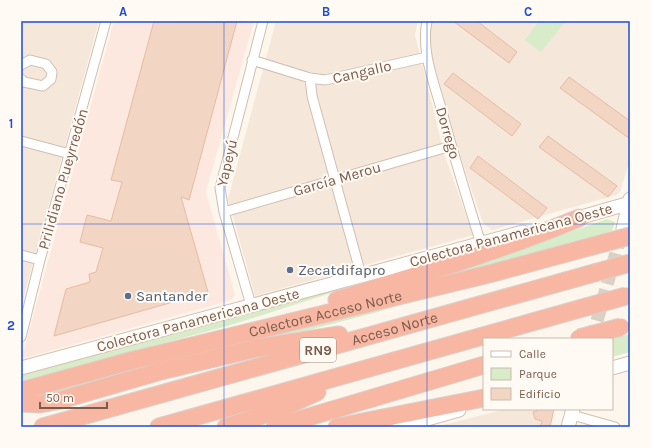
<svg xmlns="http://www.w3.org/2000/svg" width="651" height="448" font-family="Karla,sans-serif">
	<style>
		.residential { fill: #f5e8da }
		.commercial { fill: #fde8e0 }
		.green { fill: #d8ecc9 }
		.building { fill: #f3d5c3; stroke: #e6bba3 }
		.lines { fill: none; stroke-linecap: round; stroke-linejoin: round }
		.secondary-tunnel { stroke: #dcd0c4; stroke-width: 13; stroke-dasharray: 13 6; stroke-linecap: butt }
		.street-casing { stroke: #d1beb0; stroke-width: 11 }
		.secondary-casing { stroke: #d6c0b0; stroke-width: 15 }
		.highway-casing { stroke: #dad1cd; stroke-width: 19 }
		.street { stroke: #fff; stroke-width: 9 }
		.secondary { stroke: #fff; stroke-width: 13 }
		.highway { stroke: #f7b7a3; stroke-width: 17 }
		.highway-bridge-casing { stroke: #dad1cd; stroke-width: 19; stroke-linecap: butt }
		.highway-bridge { stroke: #f7b7a3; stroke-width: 17 }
		.grid { fill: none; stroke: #1d4ed8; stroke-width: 1; stroke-opacity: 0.55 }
		.service-dot { fill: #5c6f8a; stroke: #fffaf3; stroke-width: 1.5 }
		.labels { text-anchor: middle; stroke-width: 4; stroke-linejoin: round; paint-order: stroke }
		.shield { fill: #fffaf3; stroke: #a28b7f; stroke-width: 1 }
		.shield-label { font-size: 14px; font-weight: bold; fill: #7a5c4d }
		.street-label { font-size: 15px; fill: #7a5c4d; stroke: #fffaf3 }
		.service-label { font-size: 15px; fill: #4e5e75; stroke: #fffaf3; text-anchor: start }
		.neatline { fill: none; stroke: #1d4ed8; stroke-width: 1.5 }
		.grid-label { font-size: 13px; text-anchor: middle; font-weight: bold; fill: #1d4ed8 }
	</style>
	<rect width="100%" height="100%" fill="#fdf6ec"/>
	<path class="residential" d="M21,21H99L21,307Z
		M276,21H418L415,35L444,153L473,235L255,296L228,199Z
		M431,21H630V160L620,192L616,195L492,230L483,223L455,142L432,56L428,28Z
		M506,409H553L548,427H435Z"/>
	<path class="commercial" d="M114,21H254L206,192L235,295L231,300L25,358L22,356Z"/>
	<path class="green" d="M539,21H566L541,52L525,40Z
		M607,219L615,222L612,231L417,285Z
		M466,250L231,325L21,381V372Z
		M438,293L378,312L66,393L29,397L192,352Z
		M630,334V352L612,357L611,339Z"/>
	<path class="building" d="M154,21H237L189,200L181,197L208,292L54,336L66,289L90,282L89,274L96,272L103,248L80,242L87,215L111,221L122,182L111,180Z
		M453,21H477L517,52L509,63Z
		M453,73L521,124L512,136L444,84Z
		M569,77L630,121V139L560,88Z
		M548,136L617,186L608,197L539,147Z
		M478,156L547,208L538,219L470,168Z
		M536,409H554L550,427H540L542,421L535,419L533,412L537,411Z"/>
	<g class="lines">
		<path class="secondary-tunnel" d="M592,339L622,231"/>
		<g class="street-casing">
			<path id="street" d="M427,21C421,50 433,80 441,108C453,154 467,198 481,244
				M252,60L310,78L325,80L427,57
				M21,65L30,60L46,64L52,72L51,79L43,86L24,82L21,79
				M310,78L312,96L361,275
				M21,141L70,154
				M224,212L451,146
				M21,255L40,260
				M251,305L224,212L220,188L263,21
				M21,337L40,260L106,21
				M572,415L615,427"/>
		</g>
		<g class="secondary-casing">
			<path id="secondary" d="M571,220L630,203
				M623,229L630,199
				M21,368L523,232
				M612,368L630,363
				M399,427L459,410
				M568,427L573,409"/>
		</g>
		<g class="highway-casing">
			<g id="highway">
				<path d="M337,300C418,275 500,251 579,218"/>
				<path id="s1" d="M21,391L130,361L489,274L604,243"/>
				<path d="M21,403L40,404L61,400L161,371L257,348L339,335"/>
				<path id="s2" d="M43,427L594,273"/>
				<path d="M159,427L586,307"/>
				<path d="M226,427L273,412L317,392"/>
				<path d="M275,427L484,365"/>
				<path d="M337,427L484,398"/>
			</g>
		</g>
		<use href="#street" class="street"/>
		<use href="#secondary" class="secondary"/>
		<use href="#highway" class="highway"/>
		<g class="highway-bridge-casing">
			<path id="highway-bridge" d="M604,243L630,236
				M594,273L630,263
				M586,307L626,296
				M579,338L621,327"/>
		</g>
		<use href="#highway-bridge" class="highway-bridge"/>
	</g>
	<path class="grid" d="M224,21V427M427,21V427M21,224H630"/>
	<g class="service-dot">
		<circle cx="290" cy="270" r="4"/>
		<circle cx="128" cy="296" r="4"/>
	</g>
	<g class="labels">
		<rect class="shield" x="300" y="338" width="36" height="24" rx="3"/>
		<g class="shield-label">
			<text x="318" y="355">RN9</text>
		</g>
		<g class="street-label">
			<text transform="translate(362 72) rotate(-13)" y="5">Cangallo</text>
			<text transform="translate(448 133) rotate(74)" y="5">Dorrego</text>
			<text transform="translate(227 163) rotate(-77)" y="5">Yapeyú</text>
			<text transform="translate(63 179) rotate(-74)" y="5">Prilidiano Pueyrredón</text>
			<text transform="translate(337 179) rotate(-16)" y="5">García Merou</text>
			<text transform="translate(511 235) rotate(-15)" y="5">Colectora Panamericana Oeste</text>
			<text dy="5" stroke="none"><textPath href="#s1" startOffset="314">Colectora Acceso Norte</textPath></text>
			<text transform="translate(198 320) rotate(-15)" y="5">Colectora Panamericana Oeste</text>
			<text dy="5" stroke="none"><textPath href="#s2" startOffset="365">Acceso Norte</textPath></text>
		</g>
		<g class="service-label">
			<text x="298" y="275">Zecatdifapro</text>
			<text x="136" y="301">Santander</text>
		</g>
	</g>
	<rect width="651" height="448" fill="none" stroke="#fffaf3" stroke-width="44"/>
	<rect x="483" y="338" width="130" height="72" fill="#fffaf3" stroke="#cabbb1"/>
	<rect x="491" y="351" width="20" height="6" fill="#ffffff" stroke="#cabbb1"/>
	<text x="519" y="358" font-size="12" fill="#7a5c4d">Calle</text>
	<rect x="491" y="368" width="20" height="12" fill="#d8ecc9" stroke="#cabbb1"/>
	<text x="519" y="378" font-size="12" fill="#7a5c4d">Parque</text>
	<rect x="491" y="388" width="20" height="12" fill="#f3d5c3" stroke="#cabbb1"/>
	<text x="519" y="398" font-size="12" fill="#7a5c4d">Edificio</text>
	<path d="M40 402v6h67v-6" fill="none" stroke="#7a5c4d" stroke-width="2"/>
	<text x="46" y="402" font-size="12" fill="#7a5c4d" stroke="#fffaf3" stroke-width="3" paint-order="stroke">50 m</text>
	<rect x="22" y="22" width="607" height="404" class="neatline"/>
	<g class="grid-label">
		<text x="123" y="16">A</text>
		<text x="326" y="16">B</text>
		<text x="528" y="16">C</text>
		<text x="11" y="128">1</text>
		<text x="11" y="330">2</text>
	</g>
</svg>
